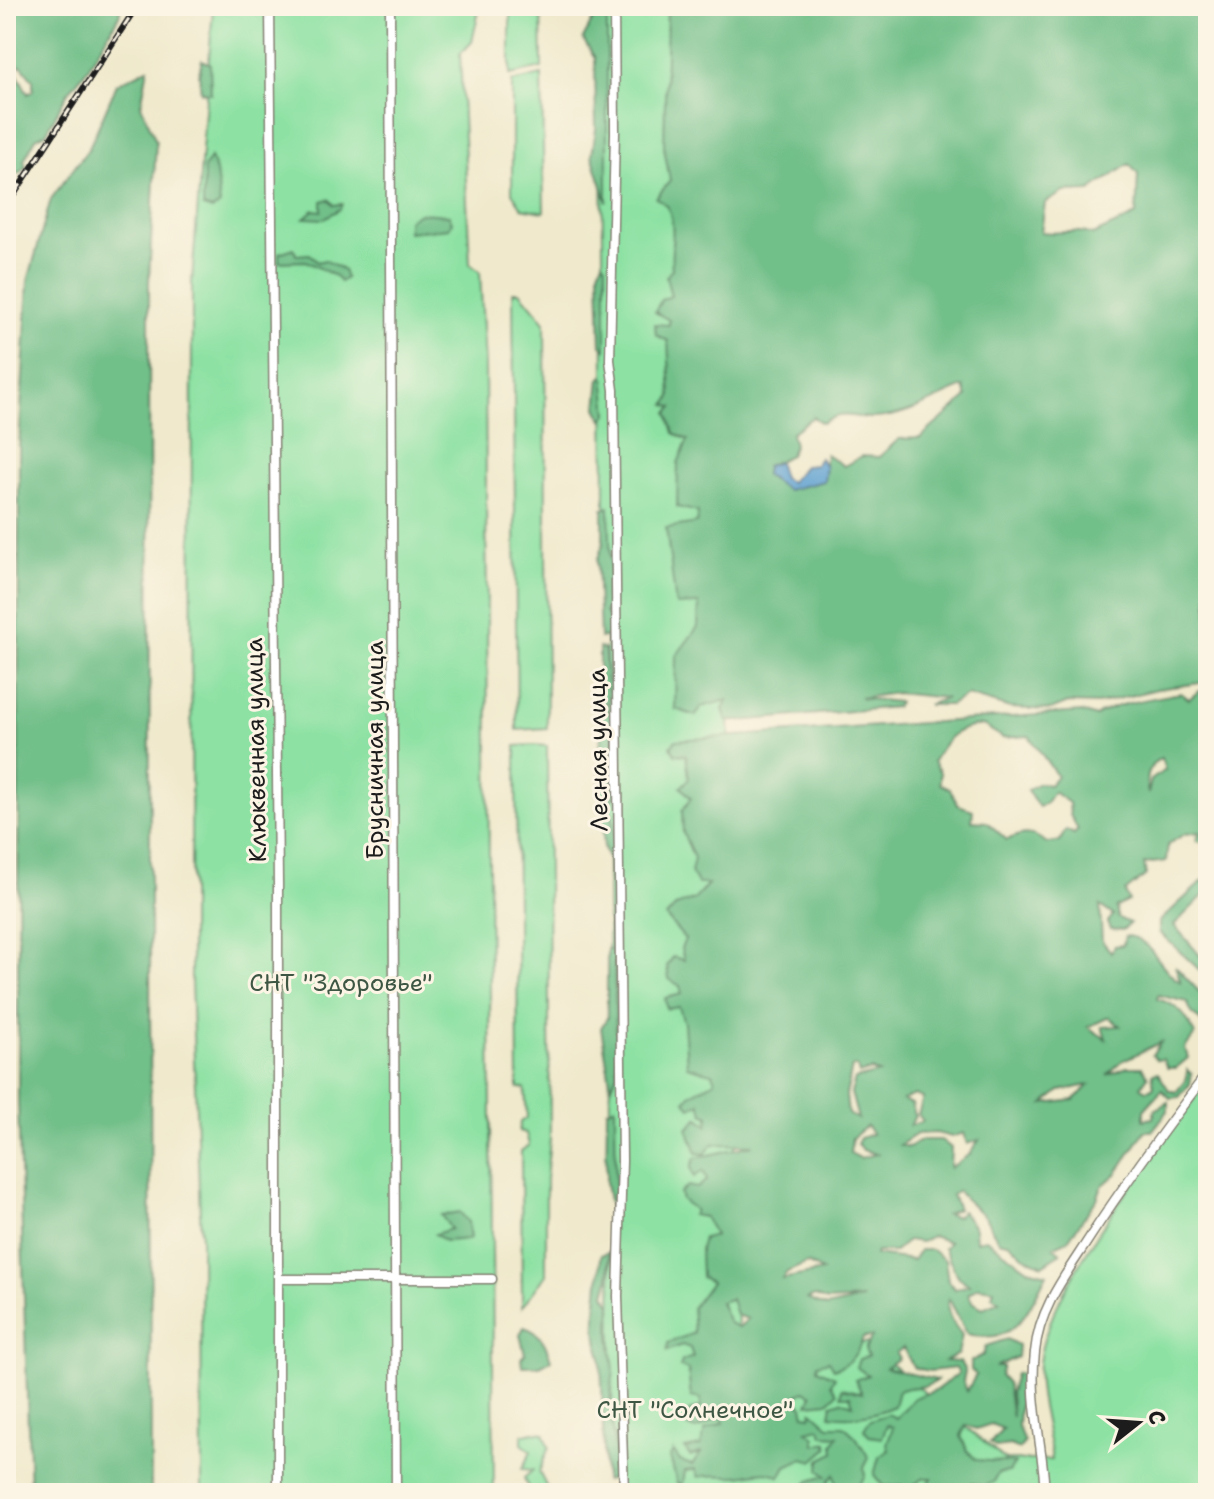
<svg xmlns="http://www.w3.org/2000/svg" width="1214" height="1499" font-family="'Shantell Sans',sans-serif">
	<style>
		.green { fill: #8ce1a3; stroke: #547e60; stroke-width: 2 }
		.forest { fill: #71bf89; stroke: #466e52; stroke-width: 2; fill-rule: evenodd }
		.water { fill: #5da0d1; stroke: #3c5e76; stroke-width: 2 }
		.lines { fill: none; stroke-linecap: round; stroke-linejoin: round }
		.minor-casing { stroke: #868274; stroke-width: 11 }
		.minor { stroke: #fff; stroke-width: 8 }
		.rail-casing { stroke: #1c1c1c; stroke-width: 6 }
		.rail { stroke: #fcf5e5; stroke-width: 3; stroke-dasharray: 9; stroke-linecap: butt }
		.labels { text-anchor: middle; stroke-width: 6; stroke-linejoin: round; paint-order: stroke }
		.street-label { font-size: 24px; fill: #1c1c1c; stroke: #fcf5e5 }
		.park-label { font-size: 24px; fill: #3e5744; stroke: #fcf5e5 }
	</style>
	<rect width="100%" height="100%" fill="#fcf5e5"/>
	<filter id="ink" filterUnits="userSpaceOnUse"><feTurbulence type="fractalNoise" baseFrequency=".0125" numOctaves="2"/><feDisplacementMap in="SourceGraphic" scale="16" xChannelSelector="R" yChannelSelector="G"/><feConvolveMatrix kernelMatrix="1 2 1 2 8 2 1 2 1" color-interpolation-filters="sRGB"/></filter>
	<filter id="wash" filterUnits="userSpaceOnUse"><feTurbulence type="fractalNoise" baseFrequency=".006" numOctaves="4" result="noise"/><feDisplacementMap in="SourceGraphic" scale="32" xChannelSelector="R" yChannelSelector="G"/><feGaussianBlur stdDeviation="1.8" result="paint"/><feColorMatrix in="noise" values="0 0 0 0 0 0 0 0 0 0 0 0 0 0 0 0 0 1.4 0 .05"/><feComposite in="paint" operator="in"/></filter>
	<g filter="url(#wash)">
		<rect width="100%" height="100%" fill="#f0e9cc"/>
		<path class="green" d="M213,6H480L472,42L460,54L470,264L480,272L485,365L494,1493H202L201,1240L191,982L192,282Z
			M510,6H541L542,68L510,75Z
			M601,6H719L738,1338L866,1343L1005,1460H1052C1048,1428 1036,1395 1039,1363C1046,1288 1162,1144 1208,1079V1493H613Z
			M542,75L544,212L522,208L512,193V82Z
			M513,292H520L545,322L547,728L517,730Z
			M533,745L547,746L550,1139L546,1179V1275L522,1307L521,1151L529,1145L526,1133L519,1131L520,1122L527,1118L525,1089L518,1088L516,746Z
			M533,1432L544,1433L549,1447L539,1472L547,1488L538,1489L541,1493H524L528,1487L524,1478L533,1470L522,1469L531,1451L522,1444V1435Z"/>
		<path class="forest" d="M15,6H121L119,16L88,68L67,94L46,133L36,138L24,160L26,166L21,173L13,175L10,132L11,9ZM21,65L33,80V90L28,94L15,69Z
			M594,6H607V202L592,155L596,129L595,58L583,39L595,16Z
			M667,6H1208V682L1157,689L1097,704L1068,703L1051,710L1010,708L967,695L950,705H927L946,698L896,693L860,698L899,702L896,707L739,721H727L723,709L728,700L701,707L696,716L675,709L676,656L698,627L699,604L676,605L666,528L697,523L698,512L677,507L678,463L688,440L674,433L668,413L673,407L666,405L671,397L668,341L656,335L655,324L669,325V320L655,312L661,300L671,296L666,277L672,269C669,247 682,209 656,198L670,181L664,148ZM1129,164L1138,174L1136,215L1093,235C1074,228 1061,235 1041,232L1045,203L1064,192L1090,191ZM964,387L967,397L920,438L899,439L879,457L862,456L844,466L826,454L823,481L787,490L766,466L790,455L794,445L791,433L813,417L822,423C845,409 851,419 876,418C912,415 932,399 964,387Z
			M202,60L210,64L211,93L201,92L199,74Z
			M148,68L141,105L156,141L149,282L151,1493H30L18,1102L19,449L28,281L51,199L89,148L117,84Z
			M210,158L216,171L220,205L212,210L203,207L204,168Z
			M329,199L334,205L342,204L340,209L323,219L304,218L313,210L322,211V201Z
			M419,213L449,215L452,222L449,228L408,232V220Z
			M294,248L296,255L310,254L317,262L325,260L343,270L346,278L340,282L335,276L306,261L279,262V253Z
			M603,261L606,265V349L601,345L599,271Z
			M604,375L608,414L603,419L597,408L600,379Z
			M609,507L612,601L605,612L612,624L609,636L600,638L597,561L603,544V509Z
			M599,648L604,649L609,703H599Z
			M1199,691H1208V814L1205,819H1208V842L1196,841L1200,832L1185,834L1168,844L1166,861L1144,864L1146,875L1125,892L1129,901L1116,907L1118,918L1130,923L1123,930L1110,929L1107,923L1113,915L1100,906L1102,941L1111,952L1114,946L1123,945L1125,936C1152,936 1160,972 1181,982L1175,966L1208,1001V1029L1192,1013L1187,1002L1158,995L1157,999C1177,1004 1187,1015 1195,1035L1185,1048L1188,1058L1176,1068H1167L1163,1059L1157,1060L1152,1055L1161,1042L1122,1061L1107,1075L1127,1067H1142L1148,1076L1141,1086L1146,1091L1154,1087L1152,1074L1158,1073L1169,1090L1176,1092L1187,1078V1070L1192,1074L1190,1084L1179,1097L1170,1098L1162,1090L1144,1110V1120L1153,1118L1155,1110L1168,1102V1111L1152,1131H1145L1116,1174L1102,1186L1097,1199L1068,1240L1053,1247L1061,1253L1043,1265L1023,1256L1009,1242H1001C991,1234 991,1223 983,1215C974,1206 966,1202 958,1191L952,1195L958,1209L946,1214L956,1217L962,1211L975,1228L976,1241L986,1239L1028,1269L1047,1274C1028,1309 1017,1348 967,1334L949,1299C944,1312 954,1325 962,1335L958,1354L945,1361L960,1362L965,1371L963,1381L967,1391L976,1375L971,1370V1361L983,1355L986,1346L1007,1339L1018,1345L1017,1357L995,1367H1003L1000,1375L1007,1383L1012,1417L1010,1393L1015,1373L1021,1374L1018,1426L1024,1443L1019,1449L1010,1445L996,1447L990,1443L1003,1429L991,1424L976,1429L966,1425L961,1436L967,1450L976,1460L1015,1463L1009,1472L998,1473L994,1482L982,1487L971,1483L965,1493L927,1485L932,1478H924L908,1489L901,1485L884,1487L874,1475L879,1457L889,1450L887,1443L893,1427L887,1425L882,1438L869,1436L864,1429L870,1420L888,1414L896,1418L914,1398L936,1390L959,1373L956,1368L930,1371L914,1368L903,1348L896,1353L899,1358L886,1368L937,1380C924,1391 912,1384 898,1391L894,1406C871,1416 855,1418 830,1415L832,1404L841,1401L853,1405L850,1396H841L842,1388L862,1393L855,1380L868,1375L856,1367L859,1359L868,1356L865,1349L872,1337L863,1338C857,1354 851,1364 834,1369L829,1361L818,1364L817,1369L835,1377L831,1384L837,1393L828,1402L808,1404L812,1395L804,1391L793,1398L803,1406L805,1415L811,1416L812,1411L829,1426H844L856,1437L869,1458L864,1468L865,1476L857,1488L837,1486L834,1475L828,1481L830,1488L825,1493L804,1487L809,1481L826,1476L819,1470L820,1460L834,1453L833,1444L838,1436L823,1435L820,1428L807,1431L815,1437V1445L827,1442L828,1448L813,1461L803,1458L786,1466L780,1477C765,1467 752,1476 736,1476C722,1476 712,1474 698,1477L695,1470L685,1471L683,1484L677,1483L670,1457L673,1451L680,1461L692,1465L701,1453L690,1456L685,1449L701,1446L705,1430L724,1423L721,1418L695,1430L688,1427L689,1411L701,1407V1399L691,1397L688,1370L680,1367L682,1361L693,1357L690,1348L682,1345L667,1351L668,1343L694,1333L692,1308L711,1282L701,1277L700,1249L703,1238L715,1235L704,1217L692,1215L695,1210L682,1200L680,1193L688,1186L697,1188L707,1180L703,1171L694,1177L691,1167L695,1158L753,1145L713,1144L705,1154L697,1153L688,1129L698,1117L708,1125L709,1115L704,1114L700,1103L691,1108L685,1101L691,1094L715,1081L712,1073L687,1066L684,1023L679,1007L667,1009L665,998L682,994L680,986L669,979L667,966L673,957L684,960L681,949L685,939L666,917L676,906L695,899L708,884H698L691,872L694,858L683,833L682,811L691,798L681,787L689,779L686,755L675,754L671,746L676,740L1082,712L1096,717C1108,704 1161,697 1181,693L1189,699ZM983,725L1003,738L1029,736L1057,776L1049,785L1039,783L1027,790L1039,807L1046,803L1053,792L1069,803L1070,815L1078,830L1074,834L1066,830L1059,842L1047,843C1032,832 1024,832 1007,840L987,822L972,821L973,810L958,805L950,789L940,784V772L933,761C947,737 954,728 983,725ZM1161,758L1165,770L1151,780L1148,794C1146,779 1147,765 1161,758ZM1109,1017L1120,1026L1102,1027L1106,1039L1088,1027ZM852,1067H857L859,1074L871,1070L879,1073L855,1079L851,1093L858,1119L848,1114L846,1095ZM1089,1085L1074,1100L1044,1104L1060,1091ZM915,1095L923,1098L918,1115L923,1121L910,1126L915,1116L912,1104L903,1100ZM867,1126L872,1134L860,1138L857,1144L863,1150L877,1154L860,1158L850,1153L852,1138ZM936,1133L952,1137L964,1133L967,1144L979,1140L970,1154L950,1168L951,1148L941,1140H922L909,1147L900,1145L917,1134ZM932,1236L949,1242L944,1248L957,1276L969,1285L955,1289L948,1281L945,1260L932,1250H920L913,1260L875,1255L876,1252H895L908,1240L921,1242ZM807,1263L822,1271L782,1279L787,1272ZM978,1287L994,1289L992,1296L999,1301L983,1308L973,1303L968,1294ZM815,1296L827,1301L863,1299L826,1307L807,1299ZM731,1299L736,1315L748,1319L739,1327L729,1323L720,1302Z
			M601,709H613L615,797L608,801L600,798Z
			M602,813L613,814L615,856L609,861L604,848Z
			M1208,876V891L1174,925L1203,959L1208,958V978L1159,932V922Z
			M607,949L614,950L617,1074L611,1087L601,1028L607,1018Z
			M615,1106L616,1195L610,1206L606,1184L607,1110Z
			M460,1212L468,1222L470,1239L445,1241L435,1234L451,1229L441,1215Z
			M609,1252V1279L605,1294L611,1304L610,1334L614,1370L610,1402L618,1477L605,1481L601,1358C590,1320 600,1293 601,1255Z
			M524,1327C541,1332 546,1344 551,1360L540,1366H522L521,1358L525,1354L520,1335Z"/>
		<path class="water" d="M820,458L826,467L824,481L787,490L765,475L766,466L778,462L783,478L790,482L804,466L815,465Z"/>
	</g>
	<g filter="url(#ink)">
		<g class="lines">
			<g class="minor-casing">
				<path id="minor" d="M270,6L278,884V1493
					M390,6L396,1493
					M614,6L615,132L610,360L614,390L622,1161L618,1296L624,1493
					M278,1279H492
					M1045,1493C1043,1445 1029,1402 1035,1352C1039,1308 1067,1273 1090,1237C1127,1180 1167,1126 1208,1072"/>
			</g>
			<use href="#minor" class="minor"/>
			<g class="rail-casing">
				<path id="rail" d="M6,207L137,6"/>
			</g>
			<use href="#rail" class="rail"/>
		</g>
	</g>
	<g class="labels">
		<g class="street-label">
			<text transform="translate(256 750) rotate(-91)" y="8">Клюквенная улица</text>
			<text transform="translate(375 750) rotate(-90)" y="8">Брусничная улица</text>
			<text transform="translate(598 750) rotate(-91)" y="8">Лесная улица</text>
		</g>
		<g class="park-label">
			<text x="341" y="991">СНТ "Здоровье"</text>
			<text x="695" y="1418">СНТ "Солнечное"</text>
		</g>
	</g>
	<rect width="1214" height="1499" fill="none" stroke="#fcf5e5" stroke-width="32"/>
	<g transform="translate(1138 1423) rotate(73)" stroke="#fcf5e5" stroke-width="6" paint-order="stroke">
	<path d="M0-6L14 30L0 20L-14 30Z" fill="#1c1c1c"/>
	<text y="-12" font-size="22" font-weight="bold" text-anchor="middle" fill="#1c1c1c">С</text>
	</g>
</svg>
